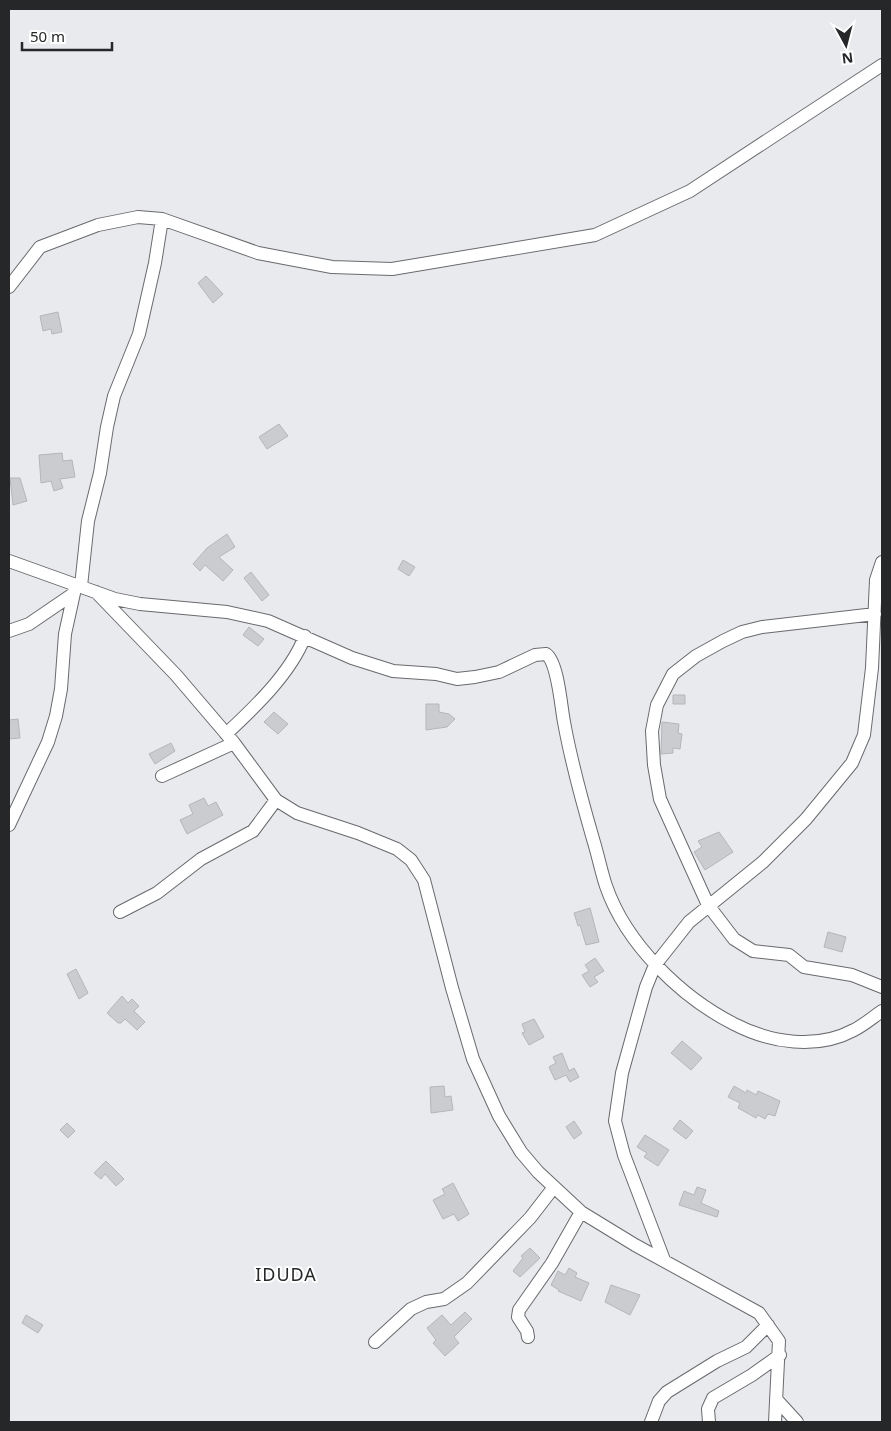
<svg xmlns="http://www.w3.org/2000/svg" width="891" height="1431" font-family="'Noto Sans',sans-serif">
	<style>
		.building { fill: #cacccf; stroke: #b4b6b9 }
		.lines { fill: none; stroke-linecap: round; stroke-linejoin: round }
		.minor-casing { stroke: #686a6d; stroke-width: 14 }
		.minor { stroke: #fff; stroke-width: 12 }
		.labels { text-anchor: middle; stroke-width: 4; stroke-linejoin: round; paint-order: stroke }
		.quarter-label { font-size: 18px; letter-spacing: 1px; fill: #262728; stroke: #fff }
	</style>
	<rect width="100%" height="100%" fill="#e8eaed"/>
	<path class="building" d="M206,276L223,294L213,303L198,283Z
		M58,312L62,332L52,334L51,329L43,331L40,316Z
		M279,424L288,436L267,449L259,437Z
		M62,453L63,461L72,460L75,477L60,479L63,488L54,491L51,481L41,483L39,455Z
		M10,478H20L27,501L13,505Z
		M227,534L235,547L219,557L233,570L223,581L205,565L200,571L193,564L207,548Z
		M403,560L415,567L409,576L398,569Z
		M251,572L269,595L262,601L244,578Z
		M249,627L264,639L258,646L243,635Z
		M673,695H685V704H673Z
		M426,704H439V712L449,714L455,719L447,727L426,730Z
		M274,712L288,724L278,734L264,722Z
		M18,719L20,738L9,739V720Z
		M662,722L679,724L678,733L682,734L680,749L673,748V753L661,754Z
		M171,743L175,751L155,764L149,754Z
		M204,798L208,806L216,802L223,815L187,834L180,820L193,814L189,805Z
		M719,832L733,852L705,870L694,852L702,847L698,841Z
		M590,908L599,942L586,945L580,925L578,926L574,913Z
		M828,932L846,937L842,952L824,947Z
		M595,958L604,971L594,977L598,982L590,987L582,975L589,971L585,965Z
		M76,969L88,993L79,999L67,974Z
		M122,996L128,1003L132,999L139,1006L134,1011L145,1022L137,1030L125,1019L121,1023H118L107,1013Z
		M534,1019L544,1037L529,1045L522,1033L525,1032L522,1024Z
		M682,1041L702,1058L691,1070L671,1053Z
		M562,1053L569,1071L574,1068L579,1077L570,1082L566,1075L555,1080L549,1067L556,1063L553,1057Z
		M444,1086L445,1097L451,1096L453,1110L431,1113L430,1087Z
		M734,1086L746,1093L747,1090L756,1095L758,1091L780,1101L775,1116L768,1114L765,1119L758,1115L756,1118L738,1108L740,1103L728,1097Z
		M680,1120L693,1131L686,1139L673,1129Z
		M574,1121L582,1133L574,1139L566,1127Z
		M67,1123L75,1131L68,1138L60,1130Z
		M645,1135L669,1150L658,1166L644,1157L647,1153L637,1147Z
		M106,1161L124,1179L116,1186L105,1174L101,1179L94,1173Z
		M453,1183L469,1214L458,1221L454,1214L443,1219L433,1200L445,1194L442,1189Z
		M697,1187L706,1190L701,1203L719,1211L717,1217L679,1205L684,1191L694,1195Z
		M530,1248L540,1258L520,1277L513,1271L523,1258L521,1256Z
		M569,1268L577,1273L575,1277L589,1283L581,1301L558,1291L559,1290L551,1285L558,1271L565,1275Z
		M611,1285L640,1295L630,1315L605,1302Z
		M465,1312L472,1319L454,1337L459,1343L445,1356L433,1343L436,1340L427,1328L442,1315L451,1325Z
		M26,1315L43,1325L38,1333L22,1323Z"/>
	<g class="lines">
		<g class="minor-casing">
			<path id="minor" d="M9,287L40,247L98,225L138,217L162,219L258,253L332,267L392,269L595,235L690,191L882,65
				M9,561L115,599L140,604L227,612L268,621L352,658L393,671L436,674L457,679L475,677L499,672L535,655L546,654C558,662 561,707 564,722C571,761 582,801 593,839C598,855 601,871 606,886C626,944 681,997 734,1024C771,1043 817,1050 854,1030C864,1025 873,1017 882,1011
				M81,586L88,521L100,473L107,427L114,396L139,334L155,263L162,219
				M96,592L176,675L234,743L276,800L297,813L358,833L397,849L411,860L424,880L452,988L473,1059L499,1116L521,1152L538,1172L581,1212L635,1245L759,1313L779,1341L775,1422
				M875,614L762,627L742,632L723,641L696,656L673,674L657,705L652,731L654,765L660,799L708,905L734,939L753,951L789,955L804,967L852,975L882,987
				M9,631L29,624L73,594
				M226,734C254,708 291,673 305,636
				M162,776L234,743
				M9,825L48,742L56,716L61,689L65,634L76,584
				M120,912L157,893L201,859L253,831L276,800
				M664,1260L624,1155L615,1121L622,1073L646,987L655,965L689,922L763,862L806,819L852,763L864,735L872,668L876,580L882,562
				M528,1337L527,1331L518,1317L519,1310L552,1263L581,1212
				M375,1342L411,1309L426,1302L444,1299L467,1283L530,1218L554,1187
				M776,1399L797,1422
				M651,1422L659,1401L667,1392L717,1361L746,1347L768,1325
				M709,1422L708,1409L713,1398L752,1375L780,1355"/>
		</g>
		<use href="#minor" class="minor"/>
	</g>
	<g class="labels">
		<g class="quarter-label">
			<text x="286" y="1281">IDUDA</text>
		</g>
	</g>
	<rect width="891" height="1431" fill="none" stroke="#262728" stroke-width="20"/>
	<g transform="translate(846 45) rotate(173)" stroke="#ffffff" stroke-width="4" paint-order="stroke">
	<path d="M0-4L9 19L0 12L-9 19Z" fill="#262728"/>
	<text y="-8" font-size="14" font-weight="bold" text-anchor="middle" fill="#262728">N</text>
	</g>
	<path d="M22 42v8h90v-8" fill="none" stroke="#262728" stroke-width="2.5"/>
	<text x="30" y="42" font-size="15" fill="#262728" stroke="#ffffff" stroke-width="4" paint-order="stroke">50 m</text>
</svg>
